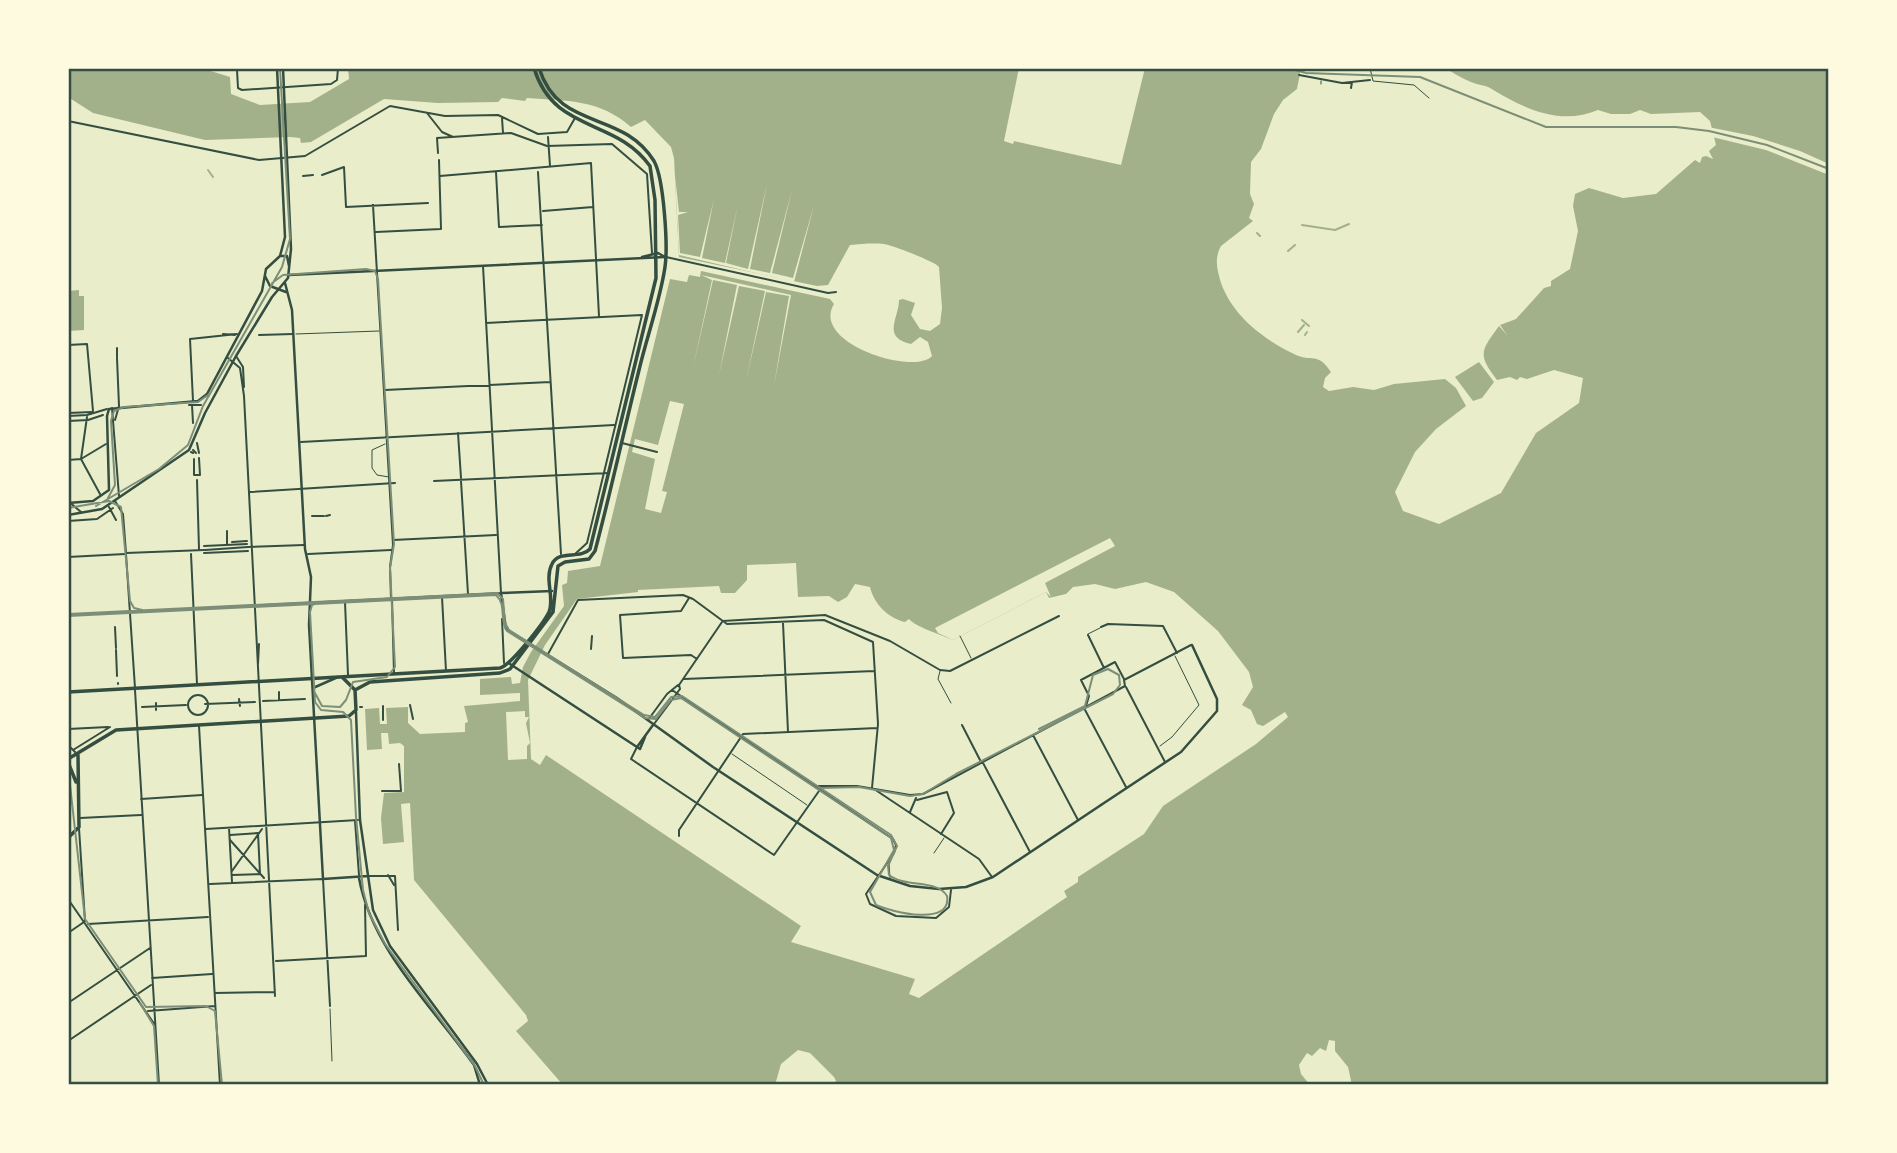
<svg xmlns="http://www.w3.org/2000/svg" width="1897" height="1153" font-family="'IBM Plex Sans',sans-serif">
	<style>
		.water { fill: #a3b18a; fill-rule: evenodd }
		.pier { fill: #e9edc9 }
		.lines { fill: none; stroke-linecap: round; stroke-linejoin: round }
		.stream { stroke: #a3b18a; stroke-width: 2 }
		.service { stroke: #344e41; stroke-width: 1 }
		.pedestrian { stroke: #344e41; stroke-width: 2 }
		.minor { stroke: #344e41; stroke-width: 2 }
		.tertiary { stroke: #344e41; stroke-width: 2.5 }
		.secondary { stroke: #344e41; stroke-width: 2.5 }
		.primary { stroke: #344e41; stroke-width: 3.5 }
		.tram { stroke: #7c8e77; stroke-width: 2 }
		.neatline { fill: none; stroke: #344e41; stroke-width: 2.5 }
	</style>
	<rect width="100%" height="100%" fill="#e9edc9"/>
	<path class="water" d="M68,68H201L230,77L231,94L260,105L310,102L349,79L348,68H1019L1004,141L1013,144L1014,141L1121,165L1145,68H1301L1297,89L1283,100L1274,114L1261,149L1251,162L1250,194L1254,204L1249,218L1253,221L1221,246C1214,259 1217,269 1221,283C1233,316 1263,339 1294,354C1312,363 1317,351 1331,372L1325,378L1323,387L1329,391L1353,387L1374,390L1394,384L1445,379L1456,388L1466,406L1436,429L1415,452L1395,492L1403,511L1439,524L1501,493L1536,433L1579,403L1583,378L1554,370L1527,379L1520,377L1517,380L1510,377L1497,380C1477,354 1481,351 1499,326L1507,335L1500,325L1516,319L1544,288L1551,286V281L1570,269L1578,231L1573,206L1575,194L1589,188L1623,198L1656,194L1695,160L1700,163L1702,157L1706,156L1713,159L1709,151L1716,145L1710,121L1700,112L1651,114L1640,110L1630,114H1611L1598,110C1561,126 1524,109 1490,88C1485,85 1479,85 1474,83C1464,80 1454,73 1445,68H1829V1085H1352L1348,1067L1335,1051V1041L1329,1040L1326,1051L1320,1048L1312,1056L1307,1053L1299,1065L1301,1074L1310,1085H833L836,1081L834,1077L810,1053L798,1050L781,1064L775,1085H563L516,1031L528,1021L526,1015L414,880L410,803L401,804L404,842L383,844L381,818L384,793L404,792V746L400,743L389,744L388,733H381L382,749L367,750L365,709L379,708L380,724H387L386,708L408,707V723L420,734L465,732V723L468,722L464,706L520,701V693L480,695V679L511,677L512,684L520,683L523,667L531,652L564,606L562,585L567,583L568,571L600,566L670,279L687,282L689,275L700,277L701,271L830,299L834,304C810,343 914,376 932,356L928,342L920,337L911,344C881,337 899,318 899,300L903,299L915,303L911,315L920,329L930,331L940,324L942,308L939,267C936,262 892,245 884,244C873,243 861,244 850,245L828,285L817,286L679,257L674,158L671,147L645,120L631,127C599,99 568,101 527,98L525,101L502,98L498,102L438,103L384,99L311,142L301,143L300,138L290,137L205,140L93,113L68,97ZM796,563L798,597L829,596L838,602L847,597L855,584L870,587C874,604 888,618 905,622L909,619C916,627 939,634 953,640L1046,592L1049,598L1066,594L1073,587L1095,584L1115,589L1146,582L1174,592L1218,631L1249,672L1253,687L1242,705L1251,710L1257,724L1263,726L1285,712L1288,717L1256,744L1163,806L1144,834L1078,877V882L1064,891L1067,897L919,998L909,994L915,979L791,942L801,926L546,755L540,765L531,759L528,680L545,645L577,599L638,592V590L719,586L721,593H735L747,580V565Z
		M79,290V296H84V330L68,331V291Z
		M1479,362L1494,382L1482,398L1473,401L1455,377Z"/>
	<path class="pier" d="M1708,127L1753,136L1800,151L1829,164V175L1766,150L1708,136Z
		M675,176L679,212H688L678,215L680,253L700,257L714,199L702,258L725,263L738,204L726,263L748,269L767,184L750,269L770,273L792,190L772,273L793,278L814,205L794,282L679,255Z
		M701,275L791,295L774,385L789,296L766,292L746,381L765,291L739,286L719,375L737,285L713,280L693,368L712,280Z
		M670,401L684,404L662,491L667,492L661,513L645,509L655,459L632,452L635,439L658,445Z
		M1110,538L1115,546L1045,583L1051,597L1046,592L953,640L938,633L935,628Z
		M525,711V717H529L526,723L530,743L527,746V759L508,760L506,712Z"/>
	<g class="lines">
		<path class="stream" d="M208,170L213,177
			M1302,225L1335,230L1349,224
			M1257,233L1260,236
			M1288,251L1295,245
			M1302,320L1309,326
			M1298,332L1304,325
			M1305,335L1307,332"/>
		<path class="service" d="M1370,68L1373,81L1414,85L1429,98
			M1321,84V81
			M296,334L379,331
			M385,444L372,450V468L377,475L389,477
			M1088,634L1100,628
			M960,636L971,658
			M940,671L938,679L951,703
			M1160,746L1172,737L1199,705L1175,656
			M732,754L807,805
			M934,853L944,838
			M889,863L890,878
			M330,1009L332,1061"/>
		<path class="pedestrian" d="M1299,75L1342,83L1370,80
			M1351,88L1352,82
			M117,348V357
			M189,405H201
			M192,405L193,423
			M87,417L81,459L106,444
			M68,421L88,420L103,415
			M458,433L461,478
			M197,443L199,453
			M193,450L196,453
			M191,452L193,453
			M194,459V475H200L199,458
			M68,460L81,459L100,494
			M109,507L116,520
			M312,516H324
			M326,516L330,515
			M68,521L97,519L113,508
			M227,531V544
			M232,542L247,541
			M204,546L247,544
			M205,550L248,547
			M204,553L248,551
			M126,554L135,688
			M191,554L197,684
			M308,554L391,550
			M68,557L125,554
			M392,599L394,673
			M345,602L348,675
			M115,627L116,648
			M1088,635L1104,668
			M591,649L592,636
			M116,650L117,676
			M118,683V684
			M279,692V700
			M188 705a10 10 0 1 1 20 0a10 10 0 1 1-20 0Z
			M239,699L240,706
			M263,701L305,699
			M156,703V710
			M205,704L255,702
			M410,705L413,719
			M383,706V720
			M1086,706L1089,696L1081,680L1115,662L1124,679
			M142,707L186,705
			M360,707H362
			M68,729L108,727
			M68,745L75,752
			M73,750L110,727
			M382,791H401L399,764
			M917,800L947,792L954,813L941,834
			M230,835L258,833L260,874L232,875
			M230,840L264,878
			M232,871L262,829
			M68,933L84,922
			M68,937L69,938"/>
		<path class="minor" d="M231,68L237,70L238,88L242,90L331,84L337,80L338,68
			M427,113L442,132L453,137
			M502,118L503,133
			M68,121L259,160L305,156L390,106L445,116L498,115L538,134L567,132L575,118
			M548,137L550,166
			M438,153L437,138L511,133L547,146L612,144L647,174L652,253
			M496,172L499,227L542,225
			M538,172L561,554
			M322,175L344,167L346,207L428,203
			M303,176L313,175
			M440,176L591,163L599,316
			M373,205L393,545L390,567L391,598
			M543,211L593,207
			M376,232L441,229L439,160
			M666,257L828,293L836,292
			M486,323L642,315L587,543L575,554
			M223,334L235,335
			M259,335L293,334
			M68,345L87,344L93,411
			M236,356L243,367L244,387
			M228,358L240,368L244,396L275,996
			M385,390L550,382
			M193,401L190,339L237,334
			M112,408L119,496
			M68,413L92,412
			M68,416L87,415L107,409
			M115,420L119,406L117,358
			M301,442L614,425
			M622,443L657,452
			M197,480L199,549
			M434,481L609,473
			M461,481L468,594
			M250,492L395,483
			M68,501L81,512
			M115,501L123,514L126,553L204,550
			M393,540L496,535
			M248,547L304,545
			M442,597L446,671
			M689,598L681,611L620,615L623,658L691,655L697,659
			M68,615L501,593L483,266
			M502,619L504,663
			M723,621L825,615L890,641L940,670L950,671L1059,616
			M783,623L788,732
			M1101,627L1108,624L1163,626L1177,653
			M548,654L578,600L683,595L693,599L727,624L824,620L873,642L878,724L872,788
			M258,664L259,644
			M684,679L874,671
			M1125,686L1124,680L1191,645
			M1126,687L1165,762
			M135,690L159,1085
			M672,690L893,839L896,845L894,853L866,894L870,904L896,916L936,918L949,907L951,890
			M1084,708L1126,787
			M648,720L667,694L678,685
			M654,724L680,689L679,685L722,622
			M962,725L980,760
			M199,726L220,1085
			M1033,735L1078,820
			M637,747L631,759L774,855L819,791
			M982,761L1030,852
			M815,786H857L910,795L923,794L1125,686
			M874,789L979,859L992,877
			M141,799L202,795
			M68,809V833
			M910,812L916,798
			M80,818L141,815
			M355,821L359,875
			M79,828L85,921
			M229,828L232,882
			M206,829L358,820
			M679,836V830L743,734L877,728
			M388,875L394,885
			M369,876H395L398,930
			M210,884L323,879L330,1006
			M68,899L155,1025
			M88,924L208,917
			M276,961L366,956L365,905
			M152,978L212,974
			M215,993L274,992
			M68,1003L150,948
			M148,1011L215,1006
			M68,1041L151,985"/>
		<path class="tertiary" d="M642,257L658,253L665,257
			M289,275L665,257
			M1101,805L1181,752L1217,711V699L1192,645"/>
		<path class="secondary" d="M281,256H287L289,266
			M265,276L270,286L286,292
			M285,283L292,310L305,549L311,577L309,625L323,879L368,876
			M68,503L93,501L109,490L107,416L109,409L198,401L207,394L262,291L266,269L280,256L285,237L277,68
			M68,515L102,509L189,450L205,413L236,356L272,297L288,278L291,249L283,68
			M552,591L501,593L506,629L617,698L713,767L877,875L910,886L939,889L966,887L993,877L1101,805
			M510,664L640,749L645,737
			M313,688L338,677
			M356,712L360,820L373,910L390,946L477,1064L488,1085
			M637,747L653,725
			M359,878C372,950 433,1007 474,1065L480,1085"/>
		<path class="primary" d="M355,690L370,682L500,673L510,669L553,612L558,566L565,562L589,559L595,551C611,491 624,430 639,370C647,336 660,301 665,267C668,246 664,179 654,161C622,109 559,132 539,68
			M68,692L500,668C511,665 543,624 549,612C555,598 544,579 552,564C559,549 580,560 590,549L656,278L655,200L650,166C615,117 554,134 534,68
			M68,759L116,730L349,716L356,710L355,690L343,678
			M68,762L76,782
			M68,838L79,827L78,755"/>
		<path class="tram" d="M1288,68L1306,73L1420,77L1546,127H1676L1709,131L1767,145L1829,169
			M272,283L283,275L366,269L375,271L378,279L394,544L390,568L395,667L387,677L353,682L346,700L340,707L322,706L315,693
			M108,498L115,485L111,421L114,411L124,407L198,402L208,395
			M96,506L159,469L188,445L203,406L282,267L290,239L280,68
			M68,508L109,501L121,507L130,601L134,608L142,610
			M320,602L312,605L310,612L315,702L321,710L343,712L351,720L356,817L363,890L369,913L385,944L475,1066L484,1085
			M68,614L497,593L503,599L505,623L509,630L644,715L655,717L671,697L682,696L891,835L897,846L888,866L889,875C905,888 937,879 947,896C952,927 892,912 876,905L870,892L894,850L891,838L681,698L671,700L656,719L645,718L507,631C499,620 507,605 496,595L68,616
			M68,767L85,919L146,1007L206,1006L215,1011L222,1085
			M820,788L859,787L910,796L923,794L956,774L1113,694L1120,685L1119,675L1108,669L1093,675L1085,706L1039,729
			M140,1003L154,1026L158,1085"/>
	</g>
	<rect width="1897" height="1153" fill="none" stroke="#fefae0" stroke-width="140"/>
	<rect x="70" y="70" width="1757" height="1013" class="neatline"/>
</svg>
